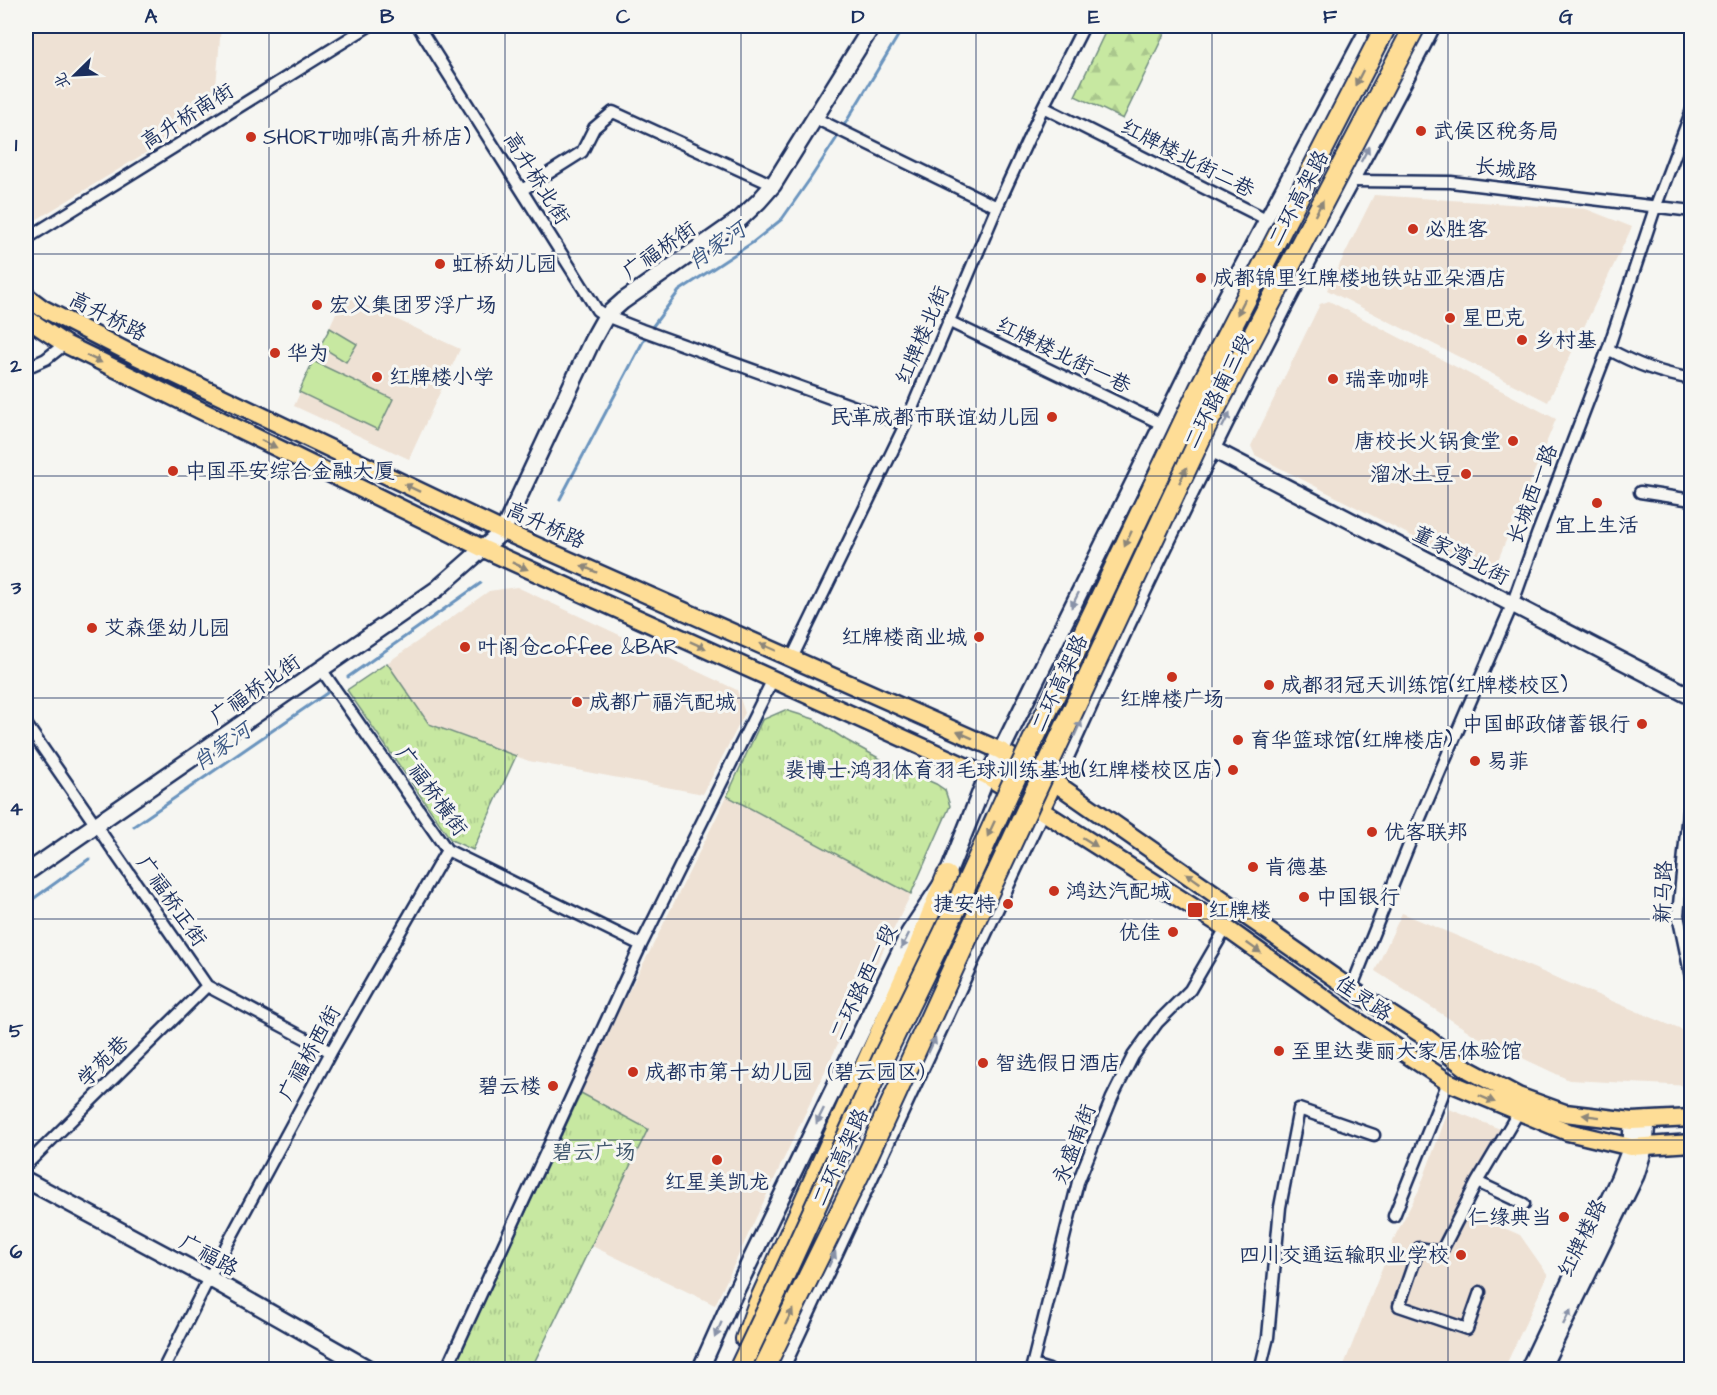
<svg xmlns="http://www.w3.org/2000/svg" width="1717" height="1395" font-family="'Architects Daughter','LXGW WenKai TC',sans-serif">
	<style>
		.built { fill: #eee1d4 }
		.grass { fill: url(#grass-tufts); stroke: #718c80; stroke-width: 1.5 }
		.forest { fill: url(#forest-firs); stroke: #718c80; stroke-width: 1.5 }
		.pitch { fill: #c7e8a1; stroke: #718c80; stroke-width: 1.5 }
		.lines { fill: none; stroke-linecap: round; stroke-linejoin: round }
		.stream { stroke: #6a94be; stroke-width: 3 }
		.street-casing { stroke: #1b2f5e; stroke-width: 15 }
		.secondary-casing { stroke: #1b2f5e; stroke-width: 20 }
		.primary-casing { stroke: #1b2f5e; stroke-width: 21 }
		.highway-casing { stroke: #1b2f5e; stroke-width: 24 }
		.street { stroke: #f6f6f2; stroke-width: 10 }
		.secondary { stroke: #f6f6f2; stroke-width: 15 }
		.primary { stroke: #fedd96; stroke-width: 16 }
		.highway { stroke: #fedd96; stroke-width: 20 }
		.highway-bridge-casing { stroke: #1b2f5e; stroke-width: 24; stroke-linecap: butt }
		.highway-bridge { stroke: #fedd96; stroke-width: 20 }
		.oneway { fill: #8c867a }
		.oneway2 { fill: #8892a8 }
		.grid { fill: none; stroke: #1b2f5e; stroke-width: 1.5; stroke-opacity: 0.55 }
		.poi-dot { fill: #c8321e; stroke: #f6f6f2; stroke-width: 2 }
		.labels { text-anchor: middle; stroke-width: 6; stroke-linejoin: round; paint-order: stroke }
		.street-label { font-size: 21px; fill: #1b2f5e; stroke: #f6f6f2 }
		.poi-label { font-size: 21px; fill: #1b2f5e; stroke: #f6f6f2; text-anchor: start }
		.park-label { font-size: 21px; fill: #3d546b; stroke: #f6f6f2 }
		.water-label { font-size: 22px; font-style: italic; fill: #3c5986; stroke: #f6f6f2 }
		.neatline { fill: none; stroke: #1b2f5e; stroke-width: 2 }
		.grid-label { font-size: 20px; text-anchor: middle; font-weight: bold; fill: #1b2f5e }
	</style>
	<defs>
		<pattern id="grass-tufts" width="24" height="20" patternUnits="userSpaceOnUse" patternTransform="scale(1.5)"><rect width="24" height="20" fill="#c7e8a1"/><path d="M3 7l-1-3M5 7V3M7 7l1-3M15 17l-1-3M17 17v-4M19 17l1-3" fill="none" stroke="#aac78d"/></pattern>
		<pattern id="forest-firs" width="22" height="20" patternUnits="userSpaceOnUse" patternTransform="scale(1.5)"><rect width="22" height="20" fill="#c7e8a1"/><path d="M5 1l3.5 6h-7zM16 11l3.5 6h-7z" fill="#aac78d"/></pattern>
	</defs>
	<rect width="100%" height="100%" fill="#f6f6f2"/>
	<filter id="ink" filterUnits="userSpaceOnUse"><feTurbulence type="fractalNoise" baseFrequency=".0167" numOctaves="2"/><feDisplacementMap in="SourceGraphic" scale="12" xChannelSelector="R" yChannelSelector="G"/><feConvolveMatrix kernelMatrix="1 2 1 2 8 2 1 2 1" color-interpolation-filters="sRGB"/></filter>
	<g filter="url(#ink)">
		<path class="built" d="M26,26H221L214,111L26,226Z
			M1374,195L1586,209L1632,227L1548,402L1327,290Z
			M344,295L460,349L409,459L294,406Z
			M1329,301L1556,419L1491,577L1255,455L1251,446L1320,304Z
			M517,587L737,690L745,713L703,794L529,761L429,724L387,663L489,591Z
			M727,796L911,894L851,1016L715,1305L590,1245L647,1129L581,1093L616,1015L649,953Z
			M1402,913L1691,1034V1086L1569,1080L1476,1036L1375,971Z
			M1449,1109L1513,1134L1468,1212L1520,1235L1548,1275L1504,1369L1342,1370L1396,1234L1419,1190Z"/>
		<path class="grass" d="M387,663L429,724L516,756L473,850L451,840L347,690Z
			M785,710L814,719L846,740L884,761L936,784L945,790L950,806L911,894L727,796L762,720Z
			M581,1093L648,1129L531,1369H453Z"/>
		<path class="forest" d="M1108,26H1168L1123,119L1075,96Z"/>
		<path class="pitch" d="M330,328L357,344L346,362L320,346Z
			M313,361L393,399L378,430L299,392Z"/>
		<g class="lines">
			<path class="stream" d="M843,127L904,26
				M560,499L647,334L679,291L752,243L782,219L810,179L840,133
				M348,677L481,583
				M134,826L327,693
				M26,904L89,859"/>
			<g class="street-casing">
				<path id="street" d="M418,26L597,310L606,316L642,330L905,425
					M1043,107L1268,220L1307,242
					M815,118L997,207
					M1351,181L1451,182L1692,211
					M522,190L582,152L594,128L613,112L773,185
					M26,239L369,26
					M948,321L1162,424
					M1608,349C1637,365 1660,373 1692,379
					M26,368L46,359L65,344
					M1640,492L1692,500
					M792,658L905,425L997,207L1043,107L1084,26
					M321,669L447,850L641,945
					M26,724L207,986L331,1052
					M1692,803L1688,812L1678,915L1692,982
					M1351,989L1417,825L1512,605L1537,535L1608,349L1655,208L1692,110
					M26,1165L207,986
					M1477,1182L1524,1204
					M1394,1216L1448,1082
					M1480,1292L1467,1329L1399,1306L1419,1248L1441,1252L1477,1182L1518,1113
					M1033,1365L1049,1370
					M163,1370L209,1278L331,1052L447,850
					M446,1370L641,945L773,679
					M1031,1370L1078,1182L1112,1098L1133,1056L1157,1023L1190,990L1226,928
					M1260,1370L1268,1337L1280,1207L1299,1109L1374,1135"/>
			</g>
			<g class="secondary-casing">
				<path id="secondary" d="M1212,449L1692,697
					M1054,782C1136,601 1223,422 1315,247C1354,173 1395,101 1432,26
					M26,873L437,589L503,531L592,341L606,316L623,301L740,219L759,201L773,185L872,26
					M26,1180L209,1278L371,1370
					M700,1370L730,1303L909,933L947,876L987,776L1001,751L1211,326L1370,26
					M780,1370L1041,810
					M1528,1370L1619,1178L1631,1147L1632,1121
					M1541,1370L1636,1175L1645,1146L1647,1120"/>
			</g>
			<g class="primary-casing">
				<path id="primary" d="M26,296L42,308L136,356L503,531L1001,751L1054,782L1351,989L1427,1038L1469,1070L1518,1096L1565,1113L1632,1121L1692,1118
					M26,318L65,344L484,549L987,776L1226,928L1351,1017L1448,1082L1568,1132L1631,1147L1692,1143
					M1041,810L1054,782"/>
			</g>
			<g class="highway-casing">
				<path id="highway" d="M746,1339L759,1303L919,947L947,876"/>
			</g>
			<use href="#street" class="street"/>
			<use href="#secondary" class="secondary"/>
			<use href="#primary" class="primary"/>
			<use href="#highway" class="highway"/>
			<g class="highway-bridge-casing">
				<path id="highway-bridge" d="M739,1370L785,1273L886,1052L945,931L1009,791L1200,388L1386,26
					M763,1370L861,1170L966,940L1206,426L1415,26"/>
			</g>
			<use href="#highway-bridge" class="highway-bridge"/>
		</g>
		<defs><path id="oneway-solid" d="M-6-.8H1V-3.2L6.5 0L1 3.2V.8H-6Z" transform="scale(1.5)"/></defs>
		<g class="oneway">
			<use href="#oneway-solid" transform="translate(1359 78) rotate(117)"/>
			<use href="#oneway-solid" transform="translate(1319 208) rotate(-62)"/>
			<use href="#oneway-solid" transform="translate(1241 307) rotate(117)"/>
			<use href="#oneway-solid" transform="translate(94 359) rotate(26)"/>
			<use href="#oneway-solid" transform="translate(269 444) rotate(26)"/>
			<use href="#oneway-solid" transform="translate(1183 475) rotate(-65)"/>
			<use href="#oneway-solid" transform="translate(412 488) rotate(-154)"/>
			<use href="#oneway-solid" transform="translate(1128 539) rotate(115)"/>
			<use href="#oneway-solid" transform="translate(520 566) rotate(24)"/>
			<use href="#oneway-solid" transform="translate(589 569) rotate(-156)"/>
			<use href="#oneway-solid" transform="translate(698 645) rotate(24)"/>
			<use href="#oneway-solid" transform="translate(768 647) rotate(-156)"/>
			<use href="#oneway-solid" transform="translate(965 735) rotate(-156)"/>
			<use href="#oneway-solid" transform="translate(991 829) rotate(115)"/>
			<use href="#oneway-solid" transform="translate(1090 842) rotate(32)"/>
			<use href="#oneway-solid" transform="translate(1193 878) rotate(-145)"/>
			<use href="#oneway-solid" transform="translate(1254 948) rotate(35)"/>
			<use href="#oneway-solid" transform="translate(1487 1099) rotate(23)"/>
			<use href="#oneway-solid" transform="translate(1591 1116) rotate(-173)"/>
			<use href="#oneway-solid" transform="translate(789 1317) rotate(-64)"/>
		</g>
		<g class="oneway2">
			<use href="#oneway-solid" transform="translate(1365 154) rotate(-62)"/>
			<use href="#oneway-solid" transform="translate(1226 420) rotate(-63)"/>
			<use href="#oneway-solid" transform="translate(1075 600) rotate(116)"/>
			<use href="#oneway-solid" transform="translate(1078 728) rotate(-66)"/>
			<use href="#oneway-solid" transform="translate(905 941) rotate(117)"/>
			<use href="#oneway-solid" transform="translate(932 1045) rotate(-65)"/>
			<use href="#oneway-solid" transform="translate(820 1116) rotate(116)"/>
			<use href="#oneway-solid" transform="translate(832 1259) rotate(-65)"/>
			<use href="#oneway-solid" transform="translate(1567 1317) rotate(-64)"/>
			<use href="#oneway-solid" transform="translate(718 1330) rotate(114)"/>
		</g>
	</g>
	<path class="grid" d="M269,26V1370M505,26V1370M741,26V1370M976,26V1370M1212,26V1370M1448,26V1370M26,254H1692M26,476H1692M26,698H1692M26,919H1692M26,1140H1692"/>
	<g class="poi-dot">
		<circle cx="1421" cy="131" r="6"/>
		<circle cx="251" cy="137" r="6"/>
		<circle cx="1413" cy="229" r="6"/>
		<circle cx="440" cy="264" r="6"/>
		<circle cx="1201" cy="278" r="6"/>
		<circle cx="317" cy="305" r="6"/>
		<circle cx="1450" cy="318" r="6"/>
		<circle cx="1522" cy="340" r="6"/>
		<circle cx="275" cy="353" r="6"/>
		<circle cx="377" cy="377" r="6"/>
		<circle cx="1333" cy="379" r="6"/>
		<circle cx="1052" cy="417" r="6"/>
		<circle cx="1513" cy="441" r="6"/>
		<circle cx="173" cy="471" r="6"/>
		<circle cx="1466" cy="474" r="6"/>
		<circle cx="1597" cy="503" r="6"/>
		<circle cx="92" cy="628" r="6"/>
		<circle cx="979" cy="637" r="6"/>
		<circle cx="465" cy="647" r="6"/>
		<circle cx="1172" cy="677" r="6"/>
		<circle cx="1269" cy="685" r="6"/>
		<circle cx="577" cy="702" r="6"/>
		<circle cx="1642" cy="724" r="6"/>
		<circle cx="1238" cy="740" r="6"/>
		<circle cx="1475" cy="761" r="6"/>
		<circle cx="1233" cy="770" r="6"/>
		<circle cx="1372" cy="832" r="6"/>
		<circle cx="1253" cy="867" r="6"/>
		<circle cx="1054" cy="891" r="6"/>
		<circle cx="1304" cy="897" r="6"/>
		<circle cx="1008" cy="904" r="6"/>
		<rect x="1187" y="902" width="16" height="16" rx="3"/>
		<circle cx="1173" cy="932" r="6"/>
		<circle cx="1279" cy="1051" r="6"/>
		<circle cx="983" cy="1063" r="6"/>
		<circle cx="633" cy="1072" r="6"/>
		<circle cx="553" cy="1086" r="6"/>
		<circle cx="717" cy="1160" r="6"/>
		<circle cx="1564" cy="1217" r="6"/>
		<circle cx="1461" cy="1255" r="6"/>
	</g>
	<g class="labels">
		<g class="street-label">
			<text transform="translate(187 116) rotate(-32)" y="7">高升桥南街</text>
			<text transform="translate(1188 158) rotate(27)" y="7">红牌楼北街二巷</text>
			<text transform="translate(1506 169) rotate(7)" y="7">长城路</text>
			<text transform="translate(537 178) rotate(58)" y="7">高升桥北街</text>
			<text transform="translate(1298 198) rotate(-62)" y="7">二环高架路</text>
			<text transform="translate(659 250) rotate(-35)" y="7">广福桥街</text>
			<text transform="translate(108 316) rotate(27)" y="7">高升桥路</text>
			<text transform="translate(922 335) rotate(-67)" y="7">红牌楼北街</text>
			<text transform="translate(1064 355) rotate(26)" y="7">红牌楼北街一巷</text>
			<text transform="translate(1218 391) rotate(-63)" y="7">二环路南三段</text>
			<text transform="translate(1532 494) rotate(-69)" y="7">长城西一路</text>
			<text transform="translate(546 525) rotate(24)" y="7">高升桥路</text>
			<text transform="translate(1461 555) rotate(27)" y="7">董家湾北街</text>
			<text transform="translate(1059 683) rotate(-65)" y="7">二环高架路</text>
			<text transform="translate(255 689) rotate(-35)" y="7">广福桥北街</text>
			<text transform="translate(432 791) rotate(54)" y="7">广福桥横街</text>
			<text transform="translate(1663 892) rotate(-88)" y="7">新马路</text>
			<text transform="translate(172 901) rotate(55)" y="7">广福桥正街</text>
			<text transform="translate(863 982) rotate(-64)" y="7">二环路西一段</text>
			<text transform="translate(1364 998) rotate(35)" y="7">佳灵路</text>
			<text transform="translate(309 1053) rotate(-61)" y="7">广福桥西街</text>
			<text transform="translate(103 1061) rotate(-45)" y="7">学苑巷</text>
			<text transform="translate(1074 1144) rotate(-69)" y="7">永盛南街</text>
			<text transform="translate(840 1157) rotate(-65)" y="7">二环高架路</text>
			<text transform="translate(1582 1238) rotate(-64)" y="7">红牌楼路</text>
			<text transform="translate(209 1255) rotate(29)" y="7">广福路</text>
		</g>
		<g class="poi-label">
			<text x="1433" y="138">武侯区税务局</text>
			<text x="263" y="144">SHORT咖啡(高升桥店)</text>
			<text x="1425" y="236">必胜客</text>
			<text x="452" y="271">虹桥幼儿园</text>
			<text x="1213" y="285">成都锦里红牌楼地铁站亚朵酒店</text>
			<text x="329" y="312">宏义集团罗浮广场</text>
			<text x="1462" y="325">星巴克</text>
			<text x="1534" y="347">乡村基</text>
			<text x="287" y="360">华为</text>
			<text x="389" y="384">红牌楼小学</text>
			<text x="1345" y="386">瑞幸咖啡</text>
			<text x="1040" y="424" text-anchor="end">民革成都市联谊幼儿园</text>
			<text x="1501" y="448" text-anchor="end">唐校长火锅食堂</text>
			<text x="185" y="478">中国平安综合金融大厦</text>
			<text x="1454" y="481" text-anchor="end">溜冰土豆</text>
			<text x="1597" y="532" text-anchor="middle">宜上生活</text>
			<text x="104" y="635">艾森堡幼儿园</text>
			<text x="967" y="644" text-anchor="end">红牌楼商业城</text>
			<text x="477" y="654">叶阁仓coffee &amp;BAR</text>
			<text x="1281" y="692">成都羽冠天训练馆(红牌楼校区)</text>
			<text x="1172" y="706" text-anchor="middle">红牌楼广场</text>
			<text x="589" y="709">成都广福汽配城</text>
			<text x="1630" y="731" text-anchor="end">中国邮政储蓄银行</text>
			<text x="1250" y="747">育华篮球馆(红牌楼店)</text>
			<text x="1487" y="768">易菲</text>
			<text x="1221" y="777" text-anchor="end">裴博士·鸿羽体育羽毛球训练基地(红牌楼校区店)</text>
			<text x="1384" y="839">优客联邦</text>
			<text x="1265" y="874">肯德基</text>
			<text x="1066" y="898">鸿达汽配城</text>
			<text x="1316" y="904">中国银行</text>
			<text x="996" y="911" text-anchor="end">捷安特</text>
			<text x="1208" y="917">红牌楼</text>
			<text x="1161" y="939" text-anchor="end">优佳</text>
			<text x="1291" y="1058">至里达斐丽大家居体验馆</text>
			<text x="995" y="1070">智选假日酒店</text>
			<text x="645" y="1079">成都市第十幼儿园（碧云园区）</text>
			<text x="541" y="1093" text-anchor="end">碧云楼</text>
			<text x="717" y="1189" text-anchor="middle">红星美凯龙</text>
			<text x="1552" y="1224" text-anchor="end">仁缘典当</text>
			<text x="1449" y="1262" text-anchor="end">四川交通运输职业学校</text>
		</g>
		<g class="park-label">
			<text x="594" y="1159">碧云广场</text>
		</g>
		<g class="water-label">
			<text transform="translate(716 245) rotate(-35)" y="8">肖家河</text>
			<text transform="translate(221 746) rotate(-35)" y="8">肖家河</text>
		</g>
	</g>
	<rect width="1717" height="1395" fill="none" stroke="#f6f6f2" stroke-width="66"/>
	<g transform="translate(75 75) rotate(246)" stroke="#f6f6f2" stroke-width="4.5" paint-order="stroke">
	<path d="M0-4.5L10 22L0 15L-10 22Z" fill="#1b2f5e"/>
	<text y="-9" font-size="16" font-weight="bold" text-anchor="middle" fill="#1b2f5e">北</text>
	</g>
	<rect x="33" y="33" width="1651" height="1329" class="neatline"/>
	<g class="grid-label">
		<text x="151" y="23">A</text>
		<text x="387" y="23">B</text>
		<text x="623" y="23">C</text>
		<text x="858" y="23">D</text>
		<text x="1094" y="23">E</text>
		<text x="1330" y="23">F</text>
		<text x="1566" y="23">G</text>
		<text x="16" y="151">1</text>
		<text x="16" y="372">2</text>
		<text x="16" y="594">3</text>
		<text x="16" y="815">4</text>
		<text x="16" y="1037">5</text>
		<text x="16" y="1258">6</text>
	</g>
</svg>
